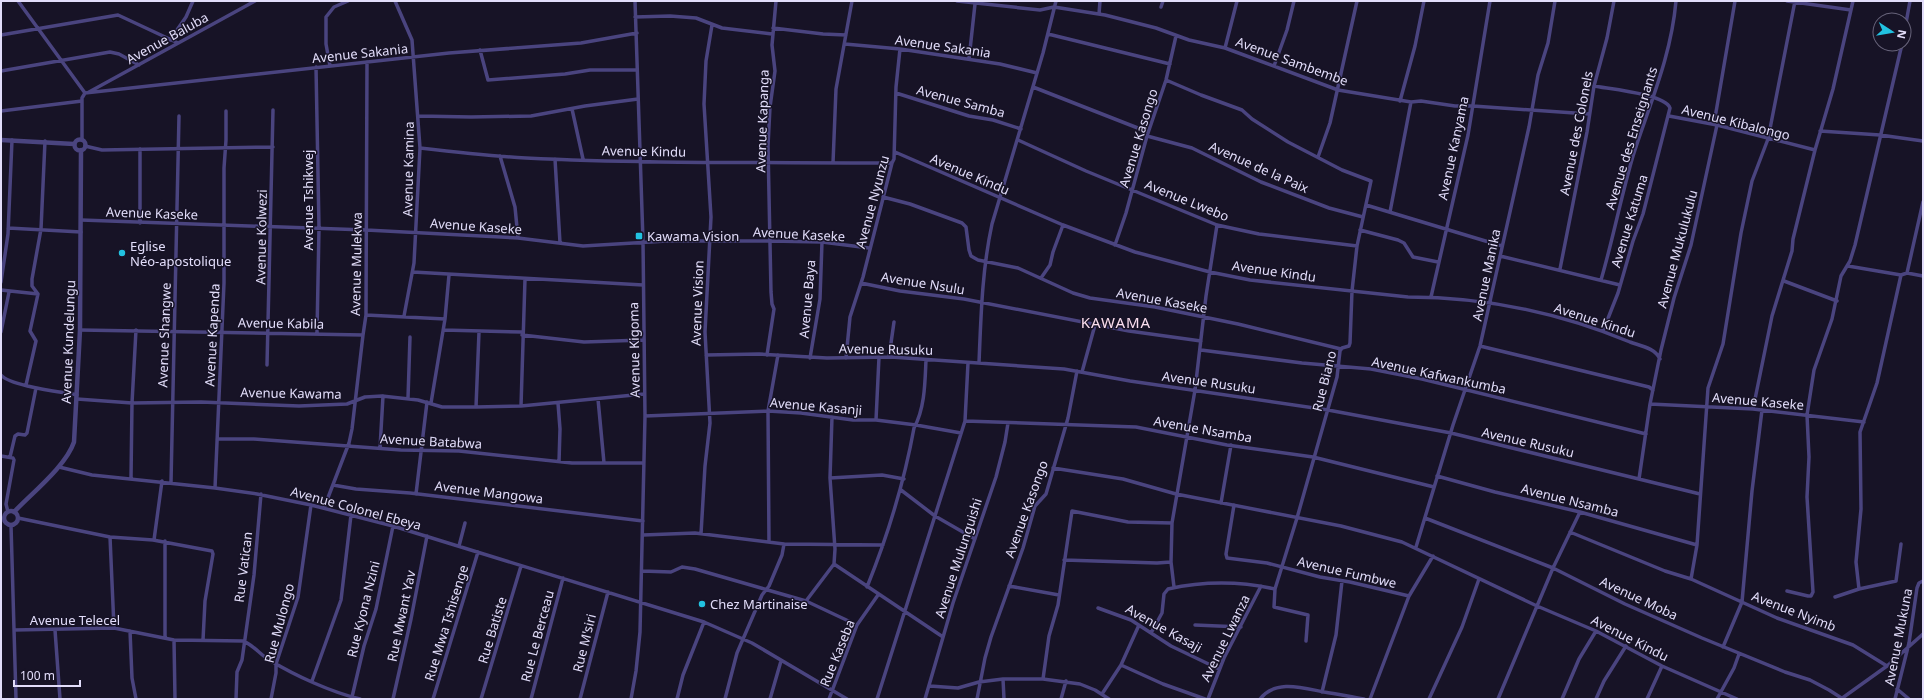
<svg xmlns="http://www.w3.org/2000/svg" width="1924" height="700" font-family="'Noto Sans',sans-serif">
	<style>
		.lines { fill: none; stroke-linecap: round; stroke-linejoin: round }
		.minor { stroke: #4a447f; stroke-width: 3.5 }
		.tertiary { stroke: #4a447f; stroke-width: 4.5 }
		.poi-dot { fill: #22c2e1; stroke: #171326; stroke-width: 1.5 }
		.labels { text-anchor: middle; stroke-width: 3; stroke-linejoin: round; paint-order: stroke }
		.street-label { font-size: 13px; fill: #e2ddfa; stroke: #171326 }
		.poi-label { font-size: 13px; fill: #e2ddfa; stroke: #171326; text-anchor: start }
		.quarter-label { font-size: 15px; letter-spacing: 1px; fill: #fbdeee; stroke: #171326 }
	</style>
	<rect width="100%" height="100%" fill="#171326"/>
	<g class="lines">
		<path class="minor" d="M18,1L85,93
			M395,1L412,40L420,148L414,263L404,316
			M957,1L1040,10L1054,7L1105,15L1156,28L1189,40L1225,48L1338,90L1411,102L1421,101L1455,106H1473L1589,114
			M1787,1L1851,10
			M1161,7L1163,1
			M1099,14L1100,1
			M635,17L670,16L696,18L722,28L772,34
			M773,28L823,34L846,35
			M1048,34L1170,64
			M1904,34L1910,1
			M1,35L118,15L178,43
			M170,40L186,17L193,1
			M845,44L900,49L1000,64L1037,73
			M1225,48L1237,1
			M480,50L488,80L565,74L590,70H637
			M969,59L975,4
			M330,66L326,44V17L334,7L348,1
			M1274,66L1287,30L1294,1
			M316,67L319,228L317,333
			M1,71L110,52L119,54L139,65
			M1166,80L1201,95L1242,110L1252,119L1288,142L1342,170L1371,181L1357,246L1352,291L1350,343L1349,346L1342,348L1340,351L1337,377L1297,518L1275,589L1274,607L1308,615L1306,641
			M1594,86C1609,89 1665,94 1670,108L1643,214L1633,241L1618,293L1603,331
			M1033,87L1148,132
			M89,92L255,1
			M85,93L449,53L581,43L637,33
			M896,93L969,116L993,120L1021,129
			M1400,101L1415,46L1424,1
			M572,109L583,159
			M1,111L82,101
			M419,116L471,117L531,116L585,106L638,99
			M1669,116L1717,125L1815,150
			M1820,131L1880,135L1923,141
			M1147,136L1192,148L1261,182L1329,208L1363,217
			M82,140V98L85,93
			M1018,140L1086,171L1217,225L1259,234L1357,246
			M85,146L102,150L273,147
			M420,148C455,152 491,156 526,158C647,164 770,162 892,163
			M895,152L1063,225L1135,252L1210,272L1250,280L1408,297C1483,297 1560,313 1630,342C1641,346 1655,348 1660,359
			M500,156L515,207L518,238
			M1318,157L1330,123L1357,1
			M555,159L560,243
			M833,163L836,89L852,1
			M883,197L910,204L962,223L966,227L969,250L971,256L978,260L1018,268L1073,293L1090,298L1155,307L1238,324L1341,349
			M1366,205L1502,246
			M1390,212L1411,102
			M81,220L366,230L518,238L583,246L667,241H770L822,242L869,248
			M140,223V149
			M8,228L81,232
			M1360,230L1398,240L1404,243L1413,257L1438,262
			M1115,245L1126,213L1147,136L1166,80L1176,36
			M1500,256L1620,285
			M1848,266L1901,275L1907,273L1923,276
			M1560,269L1587,132L1594,86L1607,38L1614,1
			M413,272L643,285
			M1907,273L1923,202
			M1041,278L1050,265L1053,252L1063,225
			M1601,280C1613,239 1621,197 1633,156C1650,103 1671,57 1676,1
			M1784,281L1837,301
			M1,282L8,234L12,140
			M861,283L900,291L964,299L1129,331L1201,341
			M1,290L38,294
			M1431,297L1468,135L1490,1
			M366,315L445,319
			M80,330L363,335
			M443,330L522,332
			M1,332L9,292
			M522,335L584,342L644,340
			M1480,346L1649,387L1653,390
			M1201,350L1302,363L1371,369L1422,379L1646,434
			M706,355L759,354L827,358L891,357L1064,369L1130,381L1328,410L1451,433L1700,494
			M767,355L774,309L772,304L771,292L768,146L770,107L775,71L772,45L776,1
			M889,357L894,322
			M810,358L820,299L822,242
			M846,358L850,317L863,277L892,163L894,159L896,87L900,49
			M979,363C981,316 982,270 992,224L1043,53L1056,1
			M267,365L273,110
			M1082,372L1095,325
			M1,375C10,386 62,392 77,395
			M26,385L36,341L30,331L38,294L32,286V279L41,229L45,141
			M408,398L410,337
			M77,399L132,403L201,402L299,406L347,404L365,397L382,396L418,400L442,407H476L521,406L644,394
			M598,399L604,463
			M431,403L445,319L449,275
			M558,403L560,429L559,462
			M1650,404L1753,409L1864,422
			M521,406L525,279
			M476,407L479,332
			M1753,409L1772,316L1792,251L1793,239L1815,150L1833,89L1853,1
			M645,416L768,411L801,413L853,420H876L916,425L961,433
			M876,420L879,357
			M965,421L1136,427L1227,445L1313,457L1434,487
			M217,439H254L401,450L459,451L572,463H644
			M380,448L383,396
			M1,456L13,458L14,460L6,504L8,512
			M10,457L15,436L18,434L25,435L27,433L36,388
			M59,467L92,475L215,488L257,494L311,505L393,526L704,622L752,643L847,699
			M1053,468L1123,479L1176,494L1341,526L1402,542L1537,606L1596,631L1662,666L1737,699
			M1437,476L1495,492L1580,512L1697,545
			M131,478L132,403L136,330
			M830,478L882,475L904,479
			M1639,479L1650,404L1661,350L1674,298L1691,245L1717,125L1715,118L1735,1
			M171,482L179,116
			M333,485L356,489L410,493L643,521
			M215,488L224,283V168L226,140V111
			M901,490L935,516L975,539
			M416,494L427,402
			M1221,503L1231,445
			M1234,505L1226,554L1227,558L1267,563L1320,577L1350,582L1409,596
			M324,508L349,443L352,429L363,335L366,315L367,62
			M18,518L110,537L153,540L212,551L213,554L205,601L203,640
			M1425,518L1553,568L1625,604L1702,638L1785,672L1810,680L1829,690L1843,699
			M11,525L16,699
			M1570,532L1665,571L1691,579L1777,618L1853,645L1887,666
			M701,534L705,466L710,423L705,332L711,217L704,104L706,61L712,25
			M643,535L695,533L784,544L883,545
			M110,537L114,628
			M154,540L162,481
			M165,541V638
			M769,542L768,411L778,355
			M459,546L465,523
			M1416,547L1453,425L1480,346L1529,127L1538,75L1548,43L1555,1
			M1064,560L1157,563L1171,562
			M834,564L943,637
			M642,571L671,572L682,567L695,569L806,601L857,625
			M1691,579L1697,545L1708,388L1723,344L1741,233L1752,181L1768,139L1795,1
			M1009,586L1059,595
			M867,587C888,535 904,483 914,428C925,408 925,382 926,360
			M1174,587L1171,562L1172,523L1195,390L1206,296L1217,225
			M1859,589L1856,562L1861,509L1860,432L1877,383L1901,275
			M1787,591L1808,596H1811L1813,592L1807,497L1809,457L1807,415L1814,370L1832,319L1841,276L1850,261L1855,245L1902,44
			M1835,597L1859,589L1896,581L1901,544
			M806,601L834,564L835,549L830,478L832,417
			M1098,608L1131,620L1171,646L1219,669
			M1195,625L1241,627
			M14,630L114,628L174,640L243,641C254,645 261,656 271,661C296,676 331,692 360,699
			M55,630L60,699
			M130,631L132,678L136,699
			M1151,633L1162,613L1164,594L1168,589C1204,581 1239,581 1275,589
			M174,640L175,699
			M1723,647L1742,602L1752,491L1762,410
			M1121,665L1163,684L1205,699
			M1003,679L1004,699
			M1043,679L1049,636L1058,605L1072,511L1128,522L1172,523
			M312,681L341,600L351,515
			M930,686L958,688L979,682L1003,679H1043L1080,684L1095,690L1109,699
			M1897,689L1909,699
			M1322,692L1336,635L1342,581
			M1102,694L1121,665L1139,625
			M352,697L364,646L376,609L393,526
			M236,699L237,672L242,660L254,575L261,494
			M271,699L276,673V664L298,597L311,505
			M393,699L411,619L427,536
			M433,699L478,552
			M481,699L521,566
			M531,699L563,578
			M580,699L608,592
			M631,699L636,671L640,632L645,416L643,241L635,1
			M677,699L683,675L704,622
			M725,699L737,653L762,595L769,586L782,555L784,544
			M770,699L781,661
			M829,699L857,625L878,595
			M877,699L965,421L968,363
			M925,699L953,603L996,477L1005,442L1008,423
			M977,699L985,658L991,637L1023,548L1035,506L1046,494L1068,418L1077,371
			M1061,699L1066,681
			M1208,699L1224,658L1261,586
			M1260,699C1276,679 1303,688 1324,692C1338,694 1351,697 1364,699
			M1370,699L1409,596L1433,556
			M1429,699L1462,627L1479,579
			M1498,699L1553,568L1580,512
			M1562,699L1579,659L1596,631
			M1596,699L1604,681L1626,646
			M1647,699L1662,666
			M1717,699L1734,668L1739,654
			M1841,699L1887,666L1923,634
			M1895,699L1909,643L1917,588L1919,583L1923,581"/>
		<path class="tertiary" d="M74.5 145a5.5 5.5 0 1 1 11 0a5.5 5.5 0 1 1-11 0Z
			M1,140L74,144
			M4 518a7 7 0 1 1 14 0a7 7 0 1 1-14 0Z
			M14,512C32,493 66,466 74,442L80,330L81,150"/>
	</g>
	<g class="poi-dot">
		<rect x="635" y="232" width="8" height="8" rx="2"/>
		<circle cx="122" cy="253" r="4"/>
		<circle cx="702" cy="604" r="4"/>
	</g>
	<g class="labels">
		<g class="street-label">
			<text transform="translate(167 38) rotate(-29)" y="5">Avenue Baluba</text>
			<text transform="translate(943 46) rotate(8)" y="5">Avenue Sakania</text>
			<text transform="translate(360 53) rotate(-6)" y="5">Avenue Sakania</text>
			<text transform="translate(1292 61) rotate(20)" y="5">Avenue Sambembe</text>
			<text transform="translate(961 101) rotate(15)" y="5">Avenue Samba</text>
			<text transform="translate(762 121) rotate(-88)" y="5">Avenue Kapanga</text>
			<text transform="translate(1736 122) rotate(14)" y="5">Avenue Kibalongo</text>
			<text transform="translate(1576 133) rotate(-79)" y="5">Avenue des Colonels</text>
			<text transform="translate(1138 138) rotate(-73)" y="5">Avenue Kasongo</text>
			<text transform="translate(1631 138) rotate(-73)" y="5">Avenue des Enseignants</text>
			<text transform="translate(1453 148) rotate(-78)" y="5">Avenue Kanyama</text>
			<text transform="translate(644 151) rotate(1)" y="5">Avenue Kindu</text>
			<text transform="translate(1259 167) rotate(24)" y="5">Avenue de la Paix</text>
			<text transform="translate(408 169) rotate(-89)" y="5">Avenue Kamina</text>
			<text transform="translate(970 174) rotate(23)" y="5">Avenue Kindu</text>
			<text transform="translate(308 200) rotate(-90)" y="5">Avenue Tshikwej</text>
			<text transform="translate(1187 200) rotate(22)" y="5">Avenue Lwebo</text>
			<text transform="translate(872 202) rotate(-75)" y="5">Avenue Nyunzu</text>
			<text transform="translate(152 213) rotate(2)" y="5">Avenue Kaseke</text>
			<text transform="translate(1629 221) rotate(-73)" y="5">Avenue Katuma</text>
			<text transform="translate(476 226) rotate(4)" y="5">Avenue Kaseke</text>
			<text transform="translate(799 234) rotate(3)" y="5">Avenue Kaseke</text>
			<text transform="translate(261 237) rotate(-89)" y="5">Avenue Kolwezi</text>
			<text transform="translate(1677 249) rotate(-75)" y="5">Avenue Mukulukulu</text>
			<text transform="translate(356 264) rotate(-89)" y="5">Avenue Mulekwa</text>
			<text transform="translate(1274 271) rotate(8)" y="5">Avenue Kindu</text>
			<text transform="translate(1486 275) rotate(-78)" y="5">Avenue Manika</text>
			<text transform="translate(923 283) rotate(9)" y="5">Avenue Nsulu</text>
			<text transform="translate(807 299) rotate(-85)" y="5">Avenue Baya</text>
			<text transform="translate(1162 300) rotate(10)" y="5">Avenue Kaseke</text>
			<text transform="translate(697 303) rotate(-88)" y="5">Avenue Vision</text>
			<text transform="translate(1595 320) rotate(18)" y="5">Avenue Kindu</text>
			<text transform="translate(281 323) rotate(1)" y="5">Avenue Kabila</text>
			<text transform="translate(164 335) rotate(-88)" y="5">Avenue Shangwe</text>
			<text transform="translate(212 335) rotate(-87)" y="5">Avenue Kapenda</text>
			<text transform="translate(68 342) rotate(-88)" y="5">Avenue Kundelungu</text>
			<text transform="translate(886 349) rotate(1)" y="5">Avenue Rusuku</text>
			<text transform="translate(634 350) rotate(-91)" y="5">Avenue Kigoma</text>
			<text transform="translate(1439 375) rotate(12)" y="5">Avenue Kafwankumba</text>
			<text transform="translate(1324 381) rotate(-76)" y="5">Rue Biano</text>
			<text transform="translate(1209 382) rotate(8)" y="5">Avenue Rusuku</text>
			<text transform="translate(291 393) rotate(1)" y="5">Avenue Kawama</text>
			<text transform="translate(1758 401) rotate(5)" y="5">Avenue Kaseke</text>
			<text transform="translate(816 406) rotate(5)" y="5">Avenue Kasanji</text>
			<text transform="translate(1203 429) rotate(10)" y="5">Avenue Nsamba</text>
			<text transform="translate(431 441) rotate(3)" y="5">Avenue Batabwa</text>
			<text transform="translate(1528 442) rotate(13)" y="5">Avenue Rusuku</text>
			<text transform="translate(489 492) rotate(7)" y="5">Avenue Mangowa</text>
			<text transform="translate(1570 500) rotate(14)" y="5">Avenue Nsamba</text>
			<text transform="translate(356 508) rotate(15)" y="5">Avenue Colonel Ebeya</text>
			<text transform="translate(1026 509) rotate(-70)" y="5">Avenue Kasongo</text>
			<text transform="translate(958 558) rotate(-72)" y="5">Avenue Mulunguishi</text>
			<text transform="translate(243 567) rotate(-83)" y="5">Rue Vatican</text>
			<text transform="translate(1347 572) rotate(13)" y="5">Avenue Fumbwe</text>
			<text transform="translate(1639 598) rotate(25)" y="5">Avenue Moba</text>
			<text transform="translate(363 609) rotate(-76)" y="5">Rue Kyona Nzini</text>
			<text transform="translate(1794 611) rotate(21)" y="5">Avenue Nyimb</text>
			<text transform="translate(401 616) rotate(-78)" y="5">Rue Mwant Yav</text>
			<text x="75" y="625">Avenue Telecel</text>
			<text transform="translate(279 623) rotate(-75)" y="5">Rue Mulongo</text>
			<text transform="translate(446 623) rotate(-73)" y="5">Rue Mwa Tshisenge</text>
			<text transform="translate(1164 628) rotate(29)" y="5">Avenue Kasaji</text>
			<text transform="translate(492 630) rotate(-73)" y="5">Rue Batiste</text>
			<text transform="translate(537 636) rotate(-75)" y="5">Rue Le Berceau</text>
			<text transform="translate(1898 637) rotate(-79)" y="5">Avenue Mukuna</text>
			<text transform="translate(1225 638) rotate(-64)" y="5">Avenue Lwanza</text>
			<text transform="translate(1630 638) rotate(27)" y="5">Avenue Kindu</text>
			<text transform="translate(584 643) rotate(-76)" y="5">Rue M'siri</text>
			<text transform="translate(837 653) rotate(-68)" y="5">Rue Kaseba</text>
		</g>
		<g class="poi-label">
			<text x="647" y="241">Kawama Vision</text>
			<text x="130" y="251">Eglise<tspan x="130" dy="15">Néo-apostolique</tspan></text>
			<text x="710" y="609">Chez Martinaise</text>
		</g>
		<g class="quarter-label">
			<text x="1116" y="328">KAWAMA</text>
		</g>
	</g>
	<rect width="1924" height="700" fill="none" stroke="#e2ddfa" stroke-width="4"/>
	<g transform="translate(1892 32) rotate(102)"><circle r="19" fill="#171326" stroke="#68647b"/>
	<path d="M0-3L7 15L0 10L-7 15Z" fill="#22c2e1"/>
	<text y="-6" font-size="11" font-weight="bold" text-anchor="middle" fill="#e2ddfa">N</text>
	</g>
	<path d="M14 680v6h66v-6" fill="none" stroke="#e2ddfa" stroke-width="2"/>
	<text x="20" y="680" font-size="12" fill="#e2ddfa" stroke="#171326" stroke-width="3" paint-order="stroke">100 m</text>
</svg>
